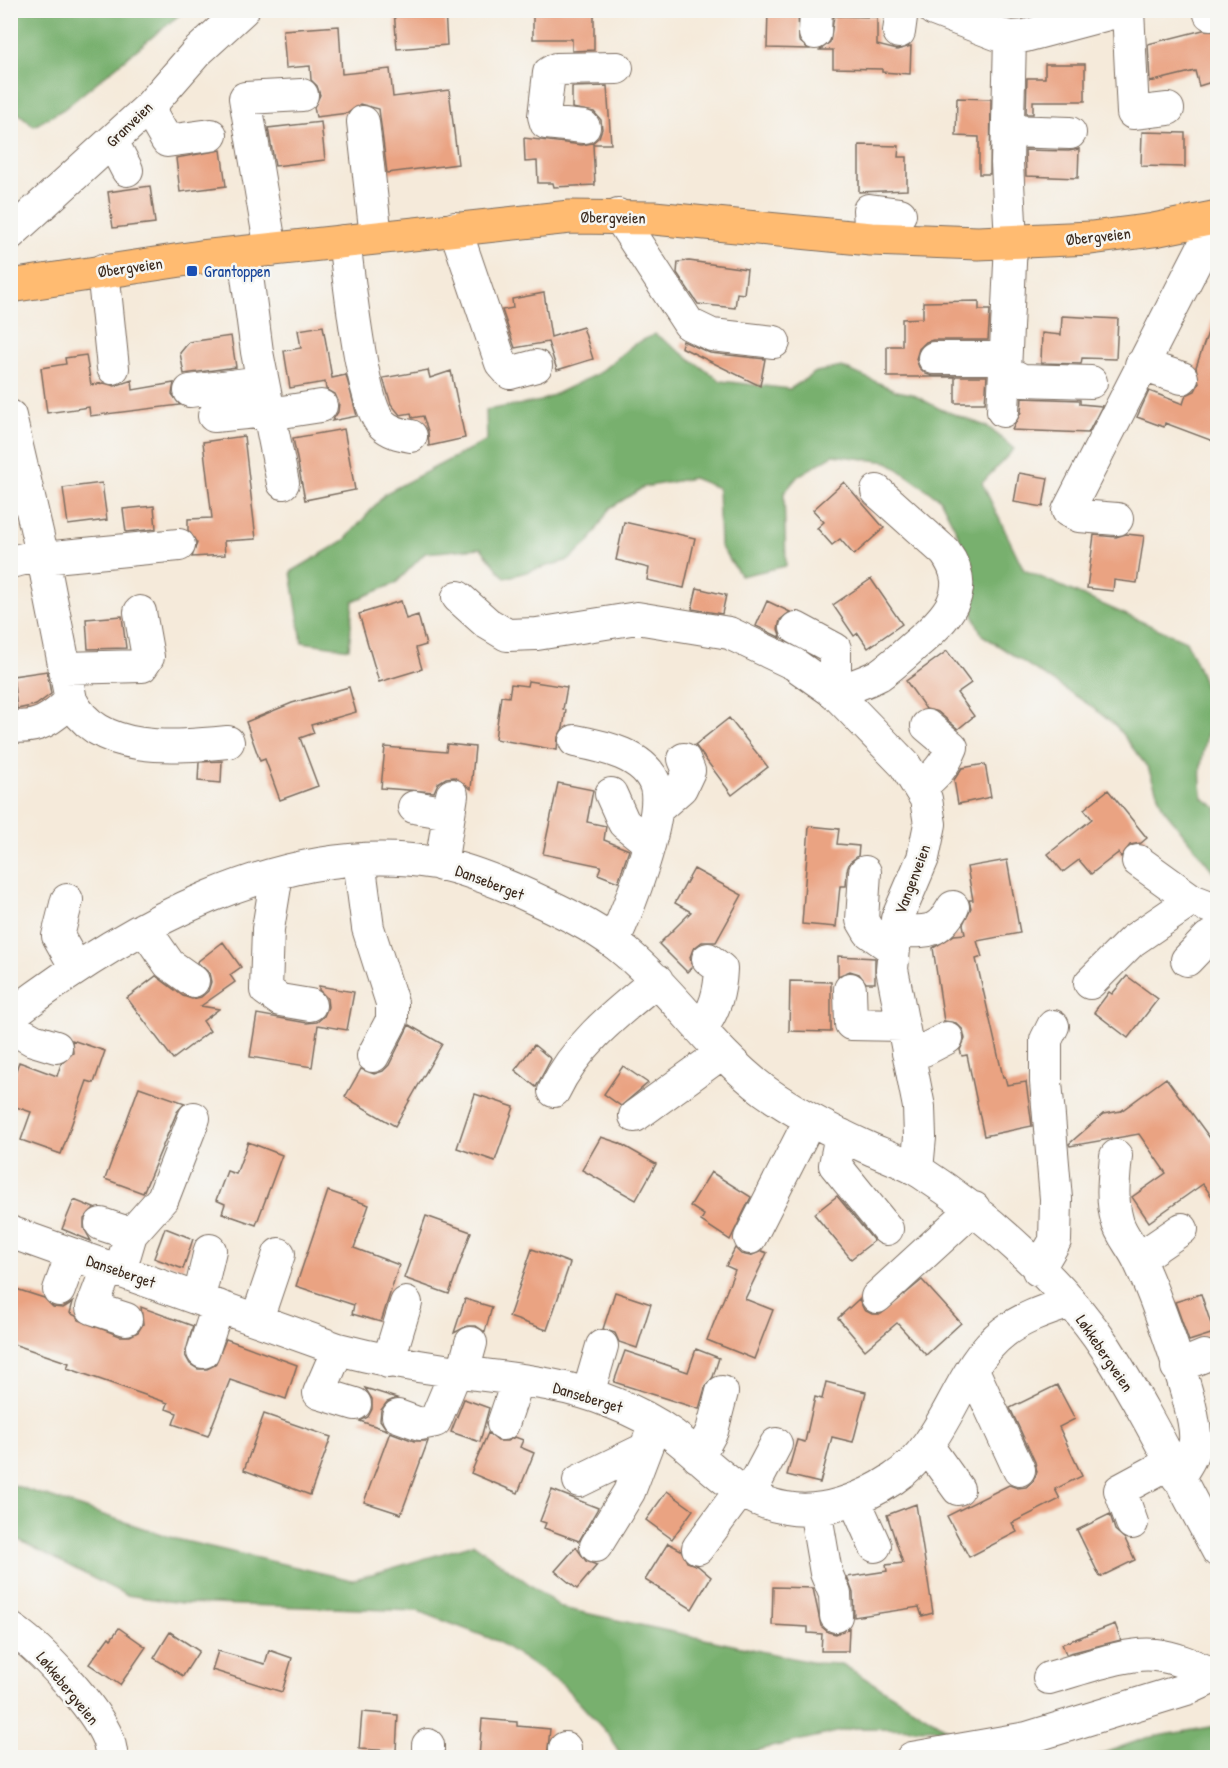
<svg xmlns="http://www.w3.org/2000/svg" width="1228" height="1768" font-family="'Patrick Hand',sans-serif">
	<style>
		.forest { fill: #78b06e; stroke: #5a6d46; stroke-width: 1.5 }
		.building { fill: #eaa382 }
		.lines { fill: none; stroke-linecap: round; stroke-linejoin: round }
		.minor-casing { stroke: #7c6d60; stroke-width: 34 }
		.major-casing { stroke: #7c6d60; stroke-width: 35 }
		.minor { stroke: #fff; stroke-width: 32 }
		.major { stroke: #ffbb71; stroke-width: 33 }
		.transit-dot { fill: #1a4fb4; stroke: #f6f6f2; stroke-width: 2 }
		.labels { text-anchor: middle; stroke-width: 5; stroke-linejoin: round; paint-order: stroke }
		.street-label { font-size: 16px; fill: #3b2a1e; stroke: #f6f6f2 }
		.transit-label { font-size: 16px; fill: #164399; stroke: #f6f6f2; text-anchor: start }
	</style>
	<rect width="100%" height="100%" fill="#f6f6f2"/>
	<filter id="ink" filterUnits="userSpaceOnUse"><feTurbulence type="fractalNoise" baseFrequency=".0167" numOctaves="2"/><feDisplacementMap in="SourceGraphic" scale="12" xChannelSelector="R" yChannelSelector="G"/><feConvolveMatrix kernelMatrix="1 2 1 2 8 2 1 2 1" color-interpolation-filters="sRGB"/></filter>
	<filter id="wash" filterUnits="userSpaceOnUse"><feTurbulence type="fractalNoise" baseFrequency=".008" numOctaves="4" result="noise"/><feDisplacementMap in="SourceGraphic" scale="24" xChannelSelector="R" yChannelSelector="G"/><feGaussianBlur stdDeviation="1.35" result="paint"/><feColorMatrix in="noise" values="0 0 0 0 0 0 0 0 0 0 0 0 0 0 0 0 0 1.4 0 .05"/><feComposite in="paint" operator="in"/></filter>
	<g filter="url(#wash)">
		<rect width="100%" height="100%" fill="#f5eada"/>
		<path class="forest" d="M10,11L11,10L184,11L64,109L34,126L11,107Z
			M655,334L721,381L790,389L816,372L842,367L897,391L912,394L940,409L988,427L1014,449L982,483L1024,570L1186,641C1198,667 1211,691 1209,720C1206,751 1196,764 1203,798L1217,808V876L1163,808L1148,768L1116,726L1088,704L982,635L973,615L970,565L957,532L940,499L888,462L833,455L798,476L784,493L786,566L741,576L720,546L718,488L693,478L644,487L610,508L589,542L569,560L505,578L481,548L425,553L396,583L353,601L349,649L302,642L291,572L345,540L386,493L487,440L486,410L541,401L599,373L633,345Z
			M10,1484L176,1539L352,1580L474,1544L562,1608L815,1663L842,1664L947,1729L854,1728L728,1757H622L609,1735L563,1685L497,1641L418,1611L182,1603L126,1595L11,1536Z
			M1217,1726V1757H1093L1146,1738Z"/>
		<g id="blocks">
			<path class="building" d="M394,10H445L447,45L397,49Z
				M533,10H594V50L572,51V39H533Z
				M768,10H798L799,41L809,49L767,48Z
				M834,16L877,17V45L897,50L911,46L910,74L882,72V69L833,68V50H820L830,42Z
				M339,26L342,74L390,69L393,97L449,90L458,164L387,173L379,109L360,104L348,113L316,117L314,107L320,95L317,86L311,80L310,66L286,68L283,30Z
				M1203,30H1218V80L1199,86L1195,71L1150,82L1148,44Z
				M1045,64H1085V101H1033V114H1026L1027,78H1045Z
				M607,86L611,144H593L595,185L554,187L553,183H538L537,161L525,162L524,138L582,145L592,143L599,137L602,129L601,120L594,112L572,108V87Z
				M957,98L991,99L990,174H979V137L956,136Z
				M321,122L325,160L275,166L268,128Z
				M1142,132L1185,133V167L1141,166Z
				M859,145L899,146L898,157H907V190L859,192Z
				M1079,149L1078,178L1026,176L1025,150L1069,151Z
				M221,150L226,186L180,192L176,158Z
				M150,186L155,223L113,228L108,192Z
				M689,261L747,269L744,294L737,293L735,308L698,304L677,273L678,262Z
				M544,293L551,337L583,327L593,359L557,370L548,342L515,348L502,310L513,308L512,299Z
				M979,301V310H990L988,340H933L926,342L919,349L916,359L919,367L926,374L933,376H987L985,403H955V377H887V346H902V319L923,318V302Z
				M1214,315H1218V443L1165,423L1164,427L1137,417L1149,391L1183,404L1186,395L1195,391L1199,383L1196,367Z
				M1062,316L1118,319L1116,359L1082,358L1081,364L1041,363L1042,333L1061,335Z
				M323,326L332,378L346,375L357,416L332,421L338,412L339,403L335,394L326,389L325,382L290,388L284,351L301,348L298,330Z
				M231,336L236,367L184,374L180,353L189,342Z
				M683,341L710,353L765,359L760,386L681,347Z
				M86,355L91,385L104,383L115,386L132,380L133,390L174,383L172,394L180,405L90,416L89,407L47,413L41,368L66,364L65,358Z
				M428,370L430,378L451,371L465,438L429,446L428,431L423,416L412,418L411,413L400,415L391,404L383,378Z
				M1022,398L1080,400V404L1102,406L1088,433L1012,430L1021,412Z
				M344,429L355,490L305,500L293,438Z
				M244,436L256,539L224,541L225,555L192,557L197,543L188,530V519L212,518L203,442Z
				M1019,473L1048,478L1043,507L1014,502Z
				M844,482L884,528L854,555L840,539L832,545L817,528L824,522L813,510Z
				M102,483L107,520L68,525L63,488Z
				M154,506L156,529L126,532L123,509Z
				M624,522L695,538L684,588L647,580L649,568L616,560Z
				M1126,534L1144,536L1137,583L1114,580L1113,591L1087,588L1094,535L1116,537Z
				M871,579L902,624L868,648L858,633L854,636L833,605Z
				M697,588L726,595L722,614L692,609Z
				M401,601L406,619L418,615L426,645L416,648L422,669L379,682L359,614Z
				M767,601L790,612L780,620L778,629L781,638L756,626Z
				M122,616L126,648L88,649L86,619Z
				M947,651L971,683L957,693L974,716L958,729L938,712L926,709L906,681Z
				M47,671L51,694L36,705L17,709L13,676Z
				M528,681L567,687L563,709L566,710L563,728L558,737L557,750L495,739L501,696L509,697L511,684L527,686Z
				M349,687L356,712L311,725L314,733L300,738L318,786L280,800L265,759L260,761L246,722L292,703Z
				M729,718L768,767L732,795L695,745Z
				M447,744L475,747L471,789L454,777L446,778L438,783L434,792L381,788L385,747L446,752Z
				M222,761L221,783L198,781L199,762Z
				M985,764L991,797L958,804L954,780L962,768Z
				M558,783L593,790L587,822L606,826L604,840L629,850L618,882L598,874L601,866L543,854Z
				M1108,790L1147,838L1141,843L1130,845L1121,857L1118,853L1091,874L1079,860L1063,872L1048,854L1092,819L1084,809Z
				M809,826L839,829L837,844L859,846L858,856L850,862L847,870L846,886H840L836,927L802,924Z
				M1007,860L1020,933L977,941L982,957L976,959L1003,1077H1005L1007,1085L1026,1082L1032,1126L984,1136L967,1055L962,1056L960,1050L965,1039L963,1030L956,1023L944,1021L933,948L954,935L965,934L963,924L971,908L969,900H973L967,867Z
				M694,869L742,895L716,942H702L693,949L690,957L692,967L687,972L659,944L691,912L675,903Z
				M223,942L241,967L230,975L235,982L201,1006L219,1009L203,1021L210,1031L173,1059L127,998L156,976L183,996L192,999L201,997L208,991L211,982L209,973L197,962Z
				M838,956L875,958V983H866L859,974L850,971L838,976Z
				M1127,976L1158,999L1128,1038L1094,1012L1109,992L1112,994Z
				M790,981L831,982V1032L789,1031Z
				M319,986L354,992L347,1030L318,1025L312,1067L250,1057L257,1014L307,1023L317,1022L324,1016L328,1007L327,998L319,990Z
				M409,1025L442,1044L395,1126L345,1097L361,1069L374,1074L383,1071L389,1065Z
				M72,1040L105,1051L94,1083L87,1081L61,1154L21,1140L31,1112L10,1105V1087L19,1062L57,1076L61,1064L73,1053Z
				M534,1045L551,1059L536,1087L515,1070Z
				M623,1066L648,1083L621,1106L604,1094Z
				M1166,1078L1218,1149V1205L1203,1184L1149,1222L1132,1197L1166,1173L1139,1134L1070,1146L1069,1144L1103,1114L1121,1111Z
				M139,1087L185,1103L177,1112L143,1193L105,1179Z
				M475,1094L514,1107L495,1161L457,1148Z
				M601,1137L619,1143L656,1164L636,1200L582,1170Z
				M248,1142L282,1155L256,1225L222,1213L225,1204L216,1200L227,1171L236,1174Z
				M711,1172L751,1197L730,1240L701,1221L704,1215L690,1206Z
				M328,1191L369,1205L354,1248L399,1265L381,1322L352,1314L354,1305L296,1286Z
				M837,1196L874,1241L851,1259L814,1214Z
				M74,1200L94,1208L84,1219V1228L91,1241L62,1229Z
				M426,1216L471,1232L449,1294L404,1278Z
				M165,1228L193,1239L183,1269L154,1258Z
				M735,1248L741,1254L750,1256L762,1251L767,1253L745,1299L773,1310L754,1359L707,1340L735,1270L726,1266Z
				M532,1249L570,1263L547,1330L509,1317Z
				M922,1280L961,1323L926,1355L897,1323L865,1350L838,1318L859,1299L864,1310L872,1314H881Z
				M10,1287L44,1298L53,1307L63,1308L73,1302L70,1313L76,1316L79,1320L120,1336H130L138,1332L143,1324L141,1307L193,1326L185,1355L190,1364L198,1369H207L215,1365L226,1339L297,1365L286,1399L230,1380L208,1436L173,1424L177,1413L166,1409L168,1403L67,1368L69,1363L10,1343Z
				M615,1292L651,1304L637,1348L619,1342L615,1333L603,1329Z
				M1201,1294L1214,1333L1189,1341L1175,1302Z
				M465,1299L492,1307L485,1332L476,1326H467L454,1333Z
				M696,1349L719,1358L713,1377L705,1388L699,1409L614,1382L625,1351L688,1372Z
				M826,1382L866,1392L853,1442L832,1437L820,1483L787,1475L797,1440L805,1442L815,1397L822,1399Z
				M1057,1385L1075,1419L1059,1427L1082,1476L1055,1489L1060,1499L1012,1523L1017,1532L969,1557L947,1516L1009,1485L1018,1488L1026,1487L1033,1481L1037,1472L1035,1462L1010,1408Z
				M365,1388L397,1398L387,1402L381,1410L380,1420L387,1430L360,1421L368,1417L372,1409V1399Z
				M464,1399L489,1408L480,1442L451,1432Z
				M264,1414L331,1437L310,1495L244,1470Z
				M390,1432L414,1441H428L401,1514L364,1502Z
				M488,1433L498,1441H507L515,1437L523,1440L520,1447L534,1453L518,1493L471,1473Z
				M552,1490L598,1508L579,1541L544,1528L546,1523L540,1521Z
				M667,1491L693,1510L672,1539L646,1520Z
				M916,1504L933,1613L922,1616L919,1607L854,1617L853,1593L847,1577L887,1571L886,1565L903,1563L887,1515Z
				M1110,1514L1115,1530L1125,1539L1135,1560L1100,1577L1077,1530Z
				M668,1543L681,1550L687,1562L698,1566L711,1577L692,1609L645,1580Z
				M576,1547L586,1561L597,1565L577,1589L555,1571Z
				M773,1587L813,1588L821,1626L828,1632L836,1634L849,1628L848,1651H821L822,1634L808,1633V1627L772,1625Z
				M1115,1624L1121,1640L1066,1654L1062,1644Z
				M119,1628L146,1647L120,1685L89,1664L109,1637L111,1639Z
				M170,1632L199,1651L183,1676L154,1658Z
				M269,1650L292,1658L282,1692L212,1670L218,1651L265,1664Z
				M362,1712L398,1715L396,1751L359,1749Z
				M482,1719L517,1722V1726L550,1729L547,1758H479Z"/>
		</g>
	</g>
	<g filter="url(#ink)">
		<use href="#blocks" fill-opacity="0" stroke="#7c6d60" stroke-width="1.5"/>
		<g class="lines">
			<g class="minor-casing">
				<path id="minor" d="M934,10L996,34L1010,37L1025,36L1123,10
					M1128,10L1133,113L1168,109
					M1209,10L1210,14
					M899,32L902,10
					M815,33L816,10
					M1010,37L1007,163L1011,242L1005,371L1022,380L1091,382
					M148,108L167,141L211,135
					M363,122L376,237
					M584,127L546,123L544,116L549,73L556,69L617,68
					M1009,131L1070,133
					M112,141L127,170
					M618,215L689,324L712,335L774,342
					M455,228L501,363L510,373L536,366
					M10,234L148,108L196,53L243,10
					M871,239L869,210L900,214
					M344,241C349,275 361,404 382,424C390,432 400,434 411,436
					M271,250L245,98L302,95
					M244,253L257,352L283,483
					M103,270L113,368
					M934,358H1004
					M1141,365L1182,378
					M190,391L263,382
					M1003,411L1005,371
					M269,414L321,406
					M10,416L43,558L71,700C97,755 177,747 228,742
					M214,416L269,411
					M1117,519L1079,516L1068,511L1218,218
					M43,558L179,545
					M10,562L42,555
					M458,597L487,623L507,635L537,634L637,618L729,633L794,664L835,693L905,765L926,799L930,824L923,858L897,919L892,969L919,1107L920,1137L917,1170
					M796,628L835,649V693
					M65,668L142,666L148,657L140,612
					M835,693C849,687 866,682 879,675C892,666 904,655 915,645C946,619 974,591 945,552L877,491
					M10,726C37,730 53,719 71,700
					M575,741C602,746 647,755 656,787C664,819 628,911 613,942
					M920,787C936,775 945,765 952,747L927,726
					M611,794L624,823L649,843
					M414,807L449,813
					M657,809L681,788L689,771L684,759
					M359,860L368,928L392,1003V1020L373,1056
					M1138,861L1192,900L1218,910
					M441,865L452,795
					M865,872L862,920L869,932L893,949
					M277,874L268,929L266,990L280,1000L310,1005
					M67,900L58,936L76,968
					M144,928L169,964L193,981
					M895,931C925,931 937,936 953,907
					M1187,960L1208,938L1218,934
					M1090,983L1132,941L1192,900
					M850,989L851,1024L902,1025
					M10,1016C125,928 284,837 435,863C468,869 499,882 529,896C559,910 591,925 617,945C672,988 709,1049 765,1091C797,1114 831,1131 866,1147C884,1155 905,1162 922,1173C987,1215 1063,1283 1106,1348C1147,1412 1181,1483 1218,1551
					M10,1027L33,1040L56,1047
					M701,1029C715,1010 720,993 721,969L708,959
					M908,1053L924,1050L947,1038
					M554,1091C576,1044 618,1012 657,980
					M635,1116L722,1053
					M841,1135L835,1165L887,1229
					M1116,1156C1114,1177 1111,1200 1117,1220C1120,1234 1133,1247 1139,1261C1154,1292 1198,1410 1195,1441C1194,1455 1185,1467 1178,1478
					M101,1224L131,1234
					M10,1232L338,1349C373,1358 408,1365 445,1370C501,1378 560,1381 613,1403C634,1411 655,1422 673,1435C710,1463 737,1500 786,1508C822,1515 863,1499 893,1479C949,1442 956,1369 1004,1332C1024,1317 1047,1310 1070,1302
					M750,1238L810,1120
					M1138,1259L1182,1229
					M108,1266L92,1308L126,1319
					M1038,1270L1055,1241L1056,1199L1046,1082V1040L1053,1026
					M120,1271L131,1234L163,1198L194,1118
					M59,1290L72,1254
					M877,1297L974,1208
					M199,1298L210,1250
					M257,1319L279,1254
					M338,1349L319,1393L355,1404
					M203,1352L218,1306
					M388,1362L406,1303
					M1177,1367L1204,1356
					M973,1370L1019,1470
					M463,1372L471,1343
					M588,1394L602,1346
					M398,1416L420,1424L435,1421L456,1371
					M503,1424L518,1380
					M928,1447L958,1489
					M698,1457L712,1431L722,1392
					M579,1481L645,1449
					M749,1495L776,1444
					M854,1499L875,1546
					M815,1509L826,1573L835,1594L836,1616
					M1132,1523L1120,1490L1170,1463
					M596,1546L629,1492L655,1424
					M698,1548L740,1491
					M10,1628C40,1647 95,1707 108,1739C110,1744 111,1752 112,1758
					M1049,1678C1076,1671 1128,1651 1155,1655C1176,1657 1197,1667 1217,1676
					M565,1748V1758
					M428,1758V1745
					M912,1758L1027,1738L1190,1688L1218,1675"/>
			</g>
			<g class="major-casing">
				<path id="major" d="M10,286L201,257L570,217L654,218L871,239L978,243L1091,238L1154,230L1218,217"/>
			</g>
			<use href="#minor" class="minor"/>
			<use href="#major" class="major"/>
		</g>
	</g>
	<rect class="transit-dot" x="186" y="265" width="12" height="12" rx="3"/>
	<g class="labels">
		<g class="street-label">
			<text transform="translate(129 124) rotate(-44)" y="6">Granveien</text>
			<text transform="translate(613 217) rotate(1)" y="6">Øbergveien</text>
			<text transform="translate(1098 236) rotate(-6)" y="6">Øbergveien</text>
			<text transform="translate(130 267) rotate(-8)" y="6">Øbergveien</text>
			<text transform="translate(912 879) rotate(-69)" y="6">Vangenveien</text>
			<text transform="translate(490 882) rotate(21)" y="6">Danseberget</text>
			<text transform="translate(121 1271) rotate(19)" y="6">Danseberget</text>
			<text transform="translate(1105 1353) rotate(56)" y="6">Løkkebergveien</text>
			<text transform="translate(588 1397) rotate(17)" y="6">Danseberget</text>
			<text transform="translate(68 1688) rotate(51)" y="6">Løkkebergveien</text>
		</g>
		<g class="transit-label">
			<text x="204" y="277">Grantoppen</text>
		</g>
	</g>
	<rect width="1228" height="1768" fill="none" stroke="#f6f6f2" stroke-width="36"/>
</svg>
